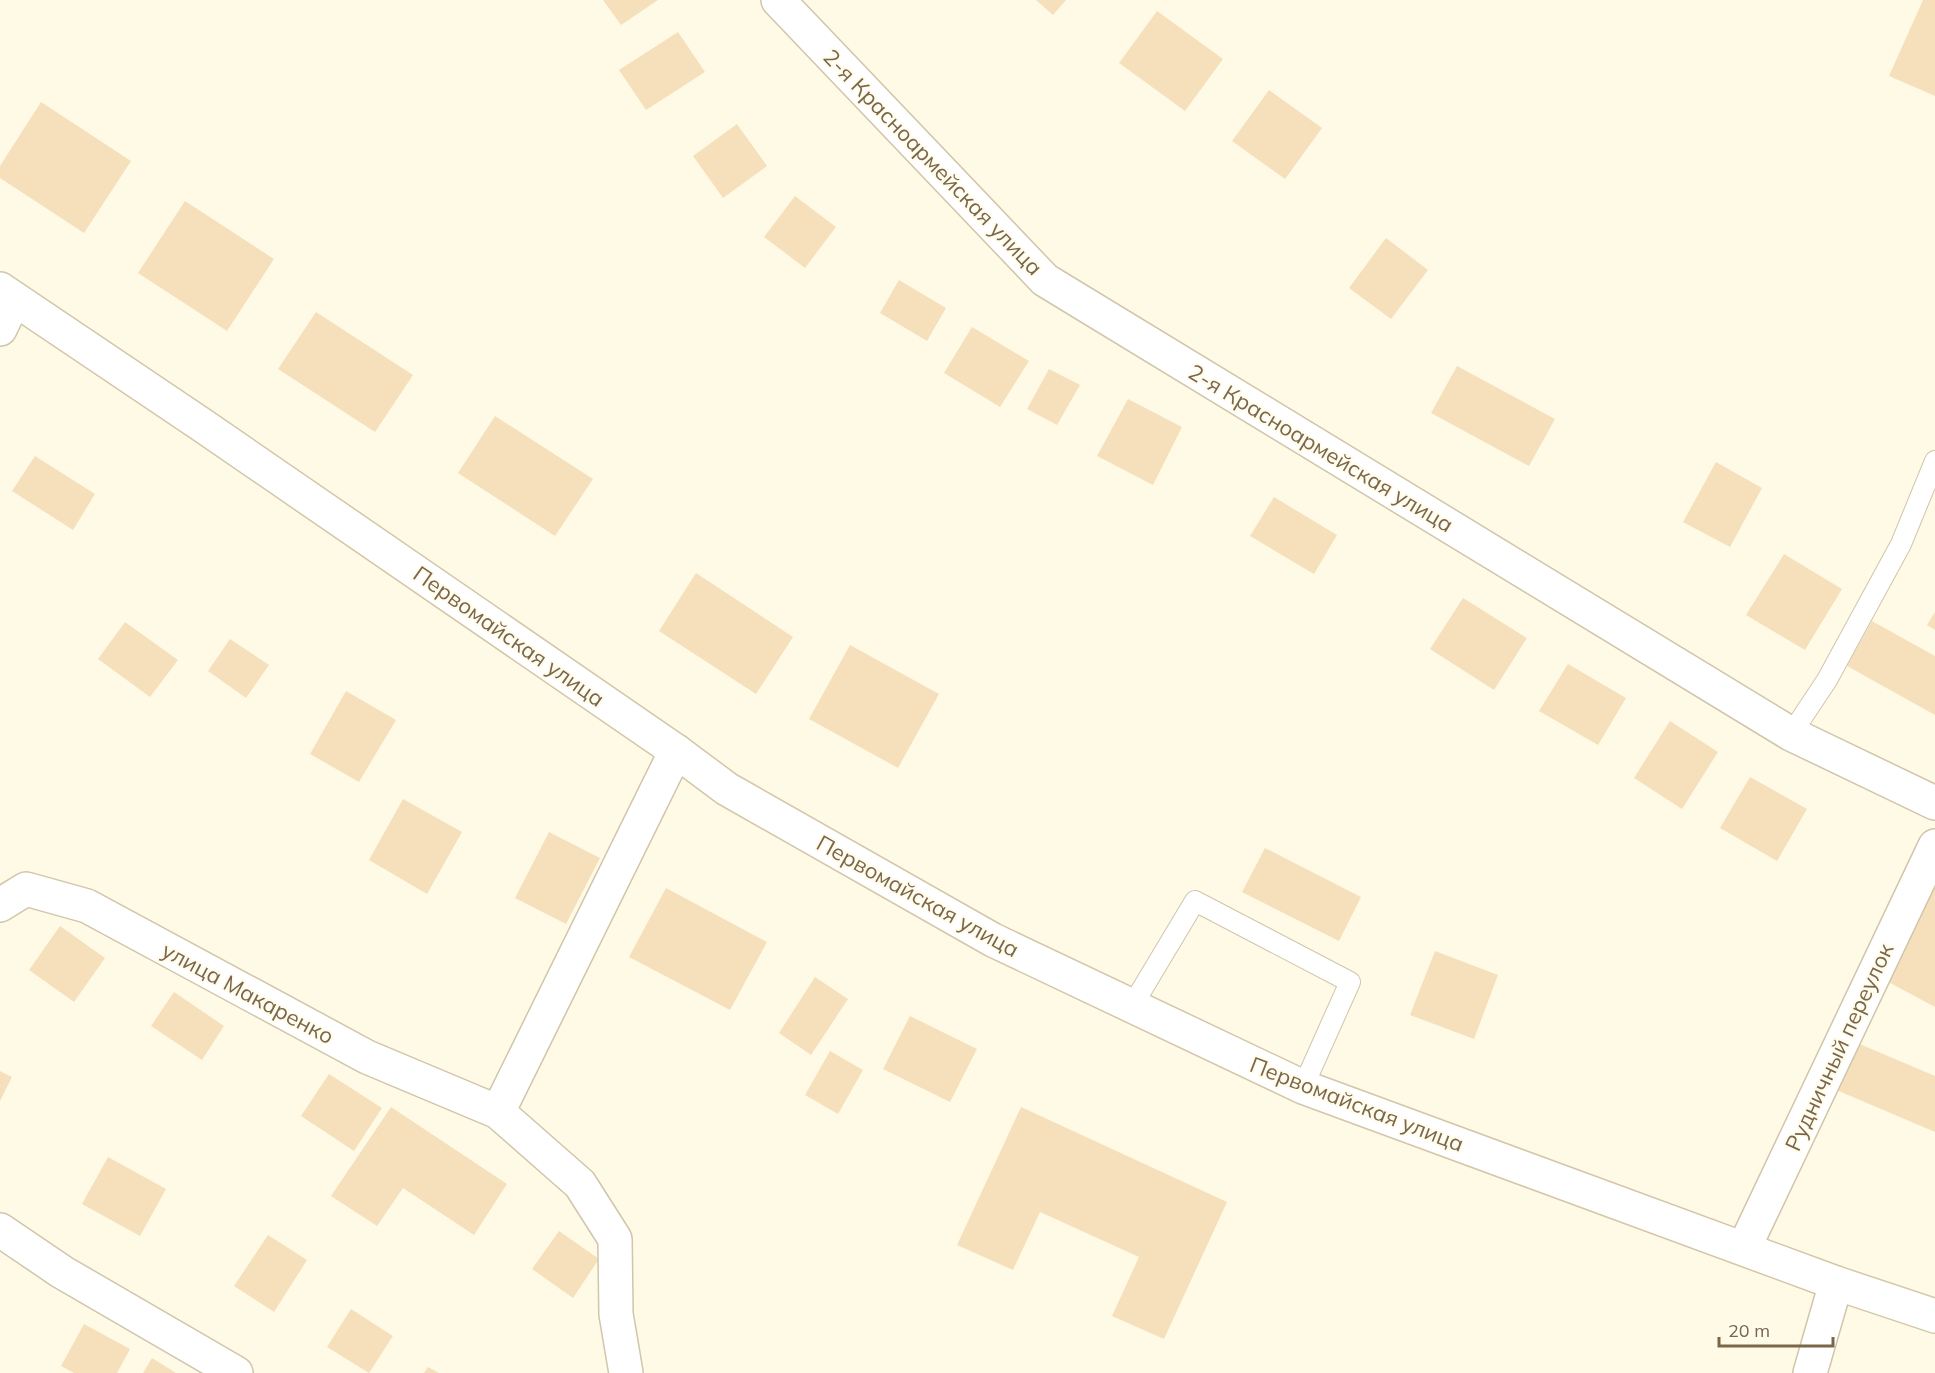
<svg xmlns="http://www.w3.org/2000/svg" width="1935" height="1373" font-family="Mulish,sans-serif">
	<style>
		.building { fill: #f6e0bb }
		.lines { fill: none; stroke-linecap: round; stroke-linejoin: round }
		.lane-casing { stroke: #d1c5aa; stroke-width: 22 }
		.street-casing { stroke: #d1c5aa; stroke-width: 36 }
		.secondary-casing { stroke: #d4c6a8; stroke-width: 36 }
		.lane { stroke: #fff; stroke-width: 20 }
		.street { stroke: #fff; stroke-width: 33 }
		.secondary { stroke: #fff; stroke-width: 33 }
		.labels { text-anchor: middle; stroke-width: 4.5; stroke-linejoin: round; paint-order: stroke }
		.street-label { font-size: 22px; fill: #7a6648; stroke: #fffcee }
	</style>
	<rect width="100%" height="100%" fill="#fefae6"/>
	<path class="building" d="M603,0H658L621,25Z
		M1036,0H1066L1053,15Z
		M1923,0H1935V96L1889,76Z
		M1157,11L1223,59L1185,111L1119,63Z
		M678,32L705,72L646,110L619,70Z
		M1269,90L1322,128L1285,179L1232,141Z
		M41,102L131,161L84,233L0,178V166Z
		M737,124L767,166L723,198L693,156Z
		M795,196L836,227L805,268L764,237Z
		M185,201L274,259L227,331L138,273Z
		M1386,238L1428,270L1391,319L1349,288Z
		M899,280L946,308L927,341L880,313Z
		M316,312L413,375L375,432L278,369Z
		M972,327L1029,361L1000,407L944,373Z
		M1457,366L1555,419L1529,466L1431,413Z
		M1049,369L1080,385L1057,425L1027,409Z
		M1128,399L1182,427L1153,485L1097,456Z
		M495,416L593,479L555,536L458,473Z
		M35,456L95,494L73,530L12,491Z
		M1716,462L1762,488L1730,547L1683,522Z
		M1274,497L1337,535L1314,574L1250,536Z
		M1784,554L1842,589L1805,650L1746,615Z
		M696,573L793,637L756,694L659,631Z
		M1463,598L1527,638L1494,690L1430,649Z
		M1935,612V630L1927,625Z
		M1872,621L1935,656V715L1847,666Z
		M125,622L178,660L150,697L98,659Z
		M230,639L269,665L246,698L208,671Z
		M850,645L939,694L898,768L809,719Z
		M1568,664L1626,698L1598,745L1539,711Z
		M346,691L396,720L359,782L310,754Z
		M1670,721L1718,752L1682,809L1634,778Z
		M1750,777L1807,809L1777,861L1720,828Z
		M403,799L462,832L427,894L369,860Z
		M549,832L600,858L566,924L515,898Z
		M1265,848L1361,897L1339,941L1242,892Z
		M1927,884L1935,888V1007L1879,977Z
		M666,888L767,942L730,1010L629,957Z
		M60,926L105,958L74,1002L29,970Z
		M1435,951L1498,975L1474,1039L1410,1015Z
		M815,977L848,999L811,1055L779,1033Z
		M174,992L224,1026L202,1060L151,1026Z
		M910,1016L977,1049L950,1102L883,1069Z
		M1855,1042L1935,1076V1132L1834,1089Z
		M830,1051L863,1070L838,1114L805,1095Z
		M0,1071L12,1077L0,1101Z
		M329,1074L382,1108L354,1151L301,1116Z
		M391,1107L507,1184L474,1235L403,1188L377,1226L331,1196Z
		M1021,1107L1227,1202L1164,1339L1112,1316L1139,1257L1040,1212L1013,1270L957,1245Z
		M108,1157L166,1189L140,1236L82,1204Z
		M559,1231L599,1259L573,1298L532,1269Z
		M268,1235L307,1260L274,1312L234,1286Z
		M351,1309L393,1336L369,1373L327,1347Z
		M84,1324L130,1349L117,1373H74L61,1366Z
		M152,1358L176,1373H143Z
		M428,1367L439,1373H424Z"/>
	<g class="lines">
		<g class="lane-casing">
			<path id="lane" d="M1791,734L1827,680L1901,544L1935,461
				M1132,1006L1195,901L1350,982L1303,1087"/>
		</g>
		<g class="street-casing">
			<path id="street" d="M778,0L1045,280L1791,734L1935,803
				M0,329L14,300
				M0,905L26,889L87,906L367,1057L498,1112L580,1184L615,1239L616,1314L626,1373
				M498,1112L676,751
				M0,1230L62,1272L236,1373
				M1744,1248L1935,846
				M1810,1373L1836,1283"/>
		</g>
		<g class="secondary-casing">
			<path id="secondary" d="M0,289L202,425L676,751L727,789L993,940L1303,1087L1836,1283L1935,1316"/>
		</g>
		<use href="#lane" class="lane"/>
		<use href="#street" class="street"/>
		<use href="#secondary" class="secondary"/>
	</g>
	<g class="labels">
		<g class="street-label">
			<text transform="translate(933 162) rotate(46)" y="8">2-я Красноармейская улица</text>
			<text transform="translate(1321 448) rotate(31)" y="8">2-я Красноармейская улица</text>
			<text transform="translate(509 636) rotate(35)" y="8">Первомайская улица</text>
			<text transform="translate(918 896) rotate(29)" y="8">Первомайская улица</text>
			<text transform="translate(248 993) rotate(28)" y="8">улица Макаренко</text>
			<text transform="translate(1839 1047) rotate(-65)" y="8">Рудничный переулок</text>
			<text transform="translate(1357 1104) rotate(21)" y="8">Первомайская улица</text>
		</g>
	</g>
	<path d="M1719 1337v9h114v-9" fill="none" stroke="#7a6648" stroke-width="3"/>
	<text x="1728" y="1337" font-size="18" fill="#7a6648" stroke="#fffcee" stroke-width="4.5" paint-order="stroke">20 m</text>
</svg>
